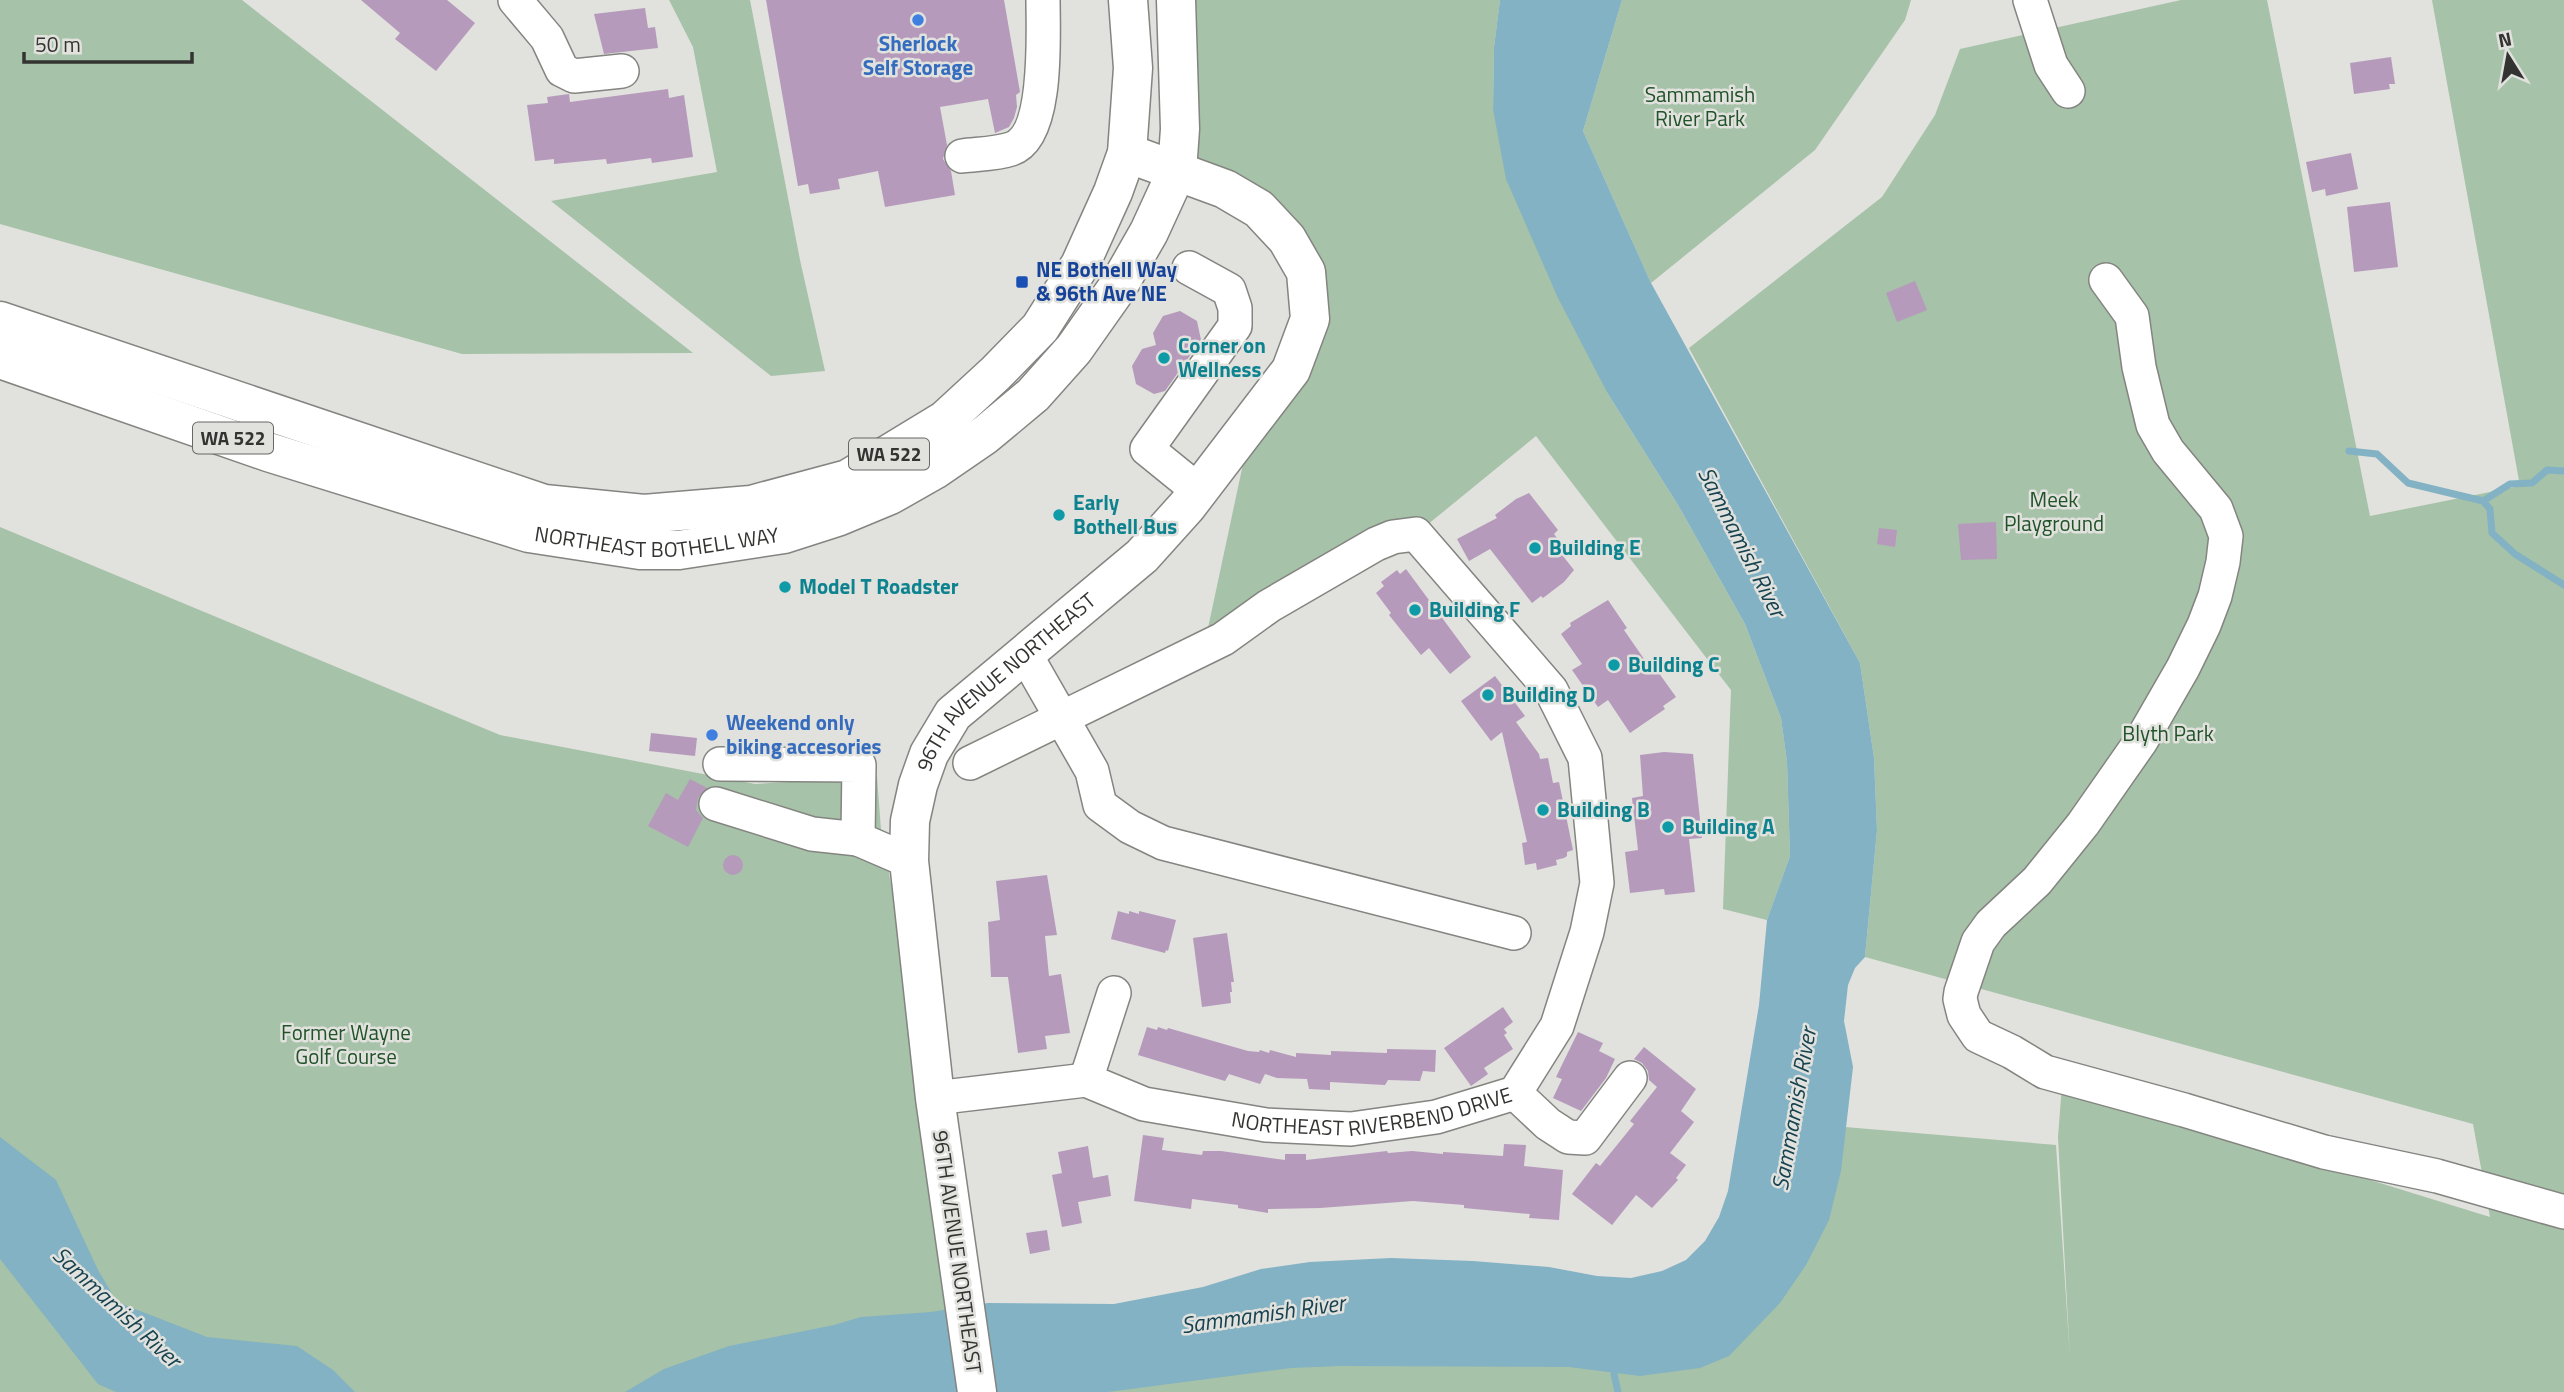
<svg xmlns="http://www.w3.org/2000/svg" width="2564" height="1392" font-family="'Titillium Web',sans-serif">
	<style>
		.green { fill: #a6c2a8 }
		.water { fill: #82b2c3 }
		.lines { fill: none; stroke-linecap: round; stroke-linejoin: round }
		.stream { stroke: #82b2c3; stroke-width: 7 }
		.building { fill: #b59abb }
		.minor-casing { stroke: #848481; stroke-width: 36 }
		.major-casing { stroke: #848481; stroke-width: 41 }
		.minor { stroke: #fff; stroke-width: 33 }
		.major { stroke: #fff; stroke-width: 38 }
		.shop-dot { fill: #3f7fe0; stroke: #e1e1dd; stroke-width: 2.5 }
		.transit-dot { fill: #1a4fb4; stroke: #e1e1dd; stroke-width: 2.5 }
		.culture-dot { fill: #0f9aa8; stroke: #e1e1dd; stroke-width: 2.5 }
		.labels { text-anchor: middle; stroke-width: 5; stroke-linejoin: round; paint-order: stroke }
		.shield { fill: #e1e1dd; stroke: #676765; stroke-width: 2 }
		.shield-label { font-size: 19px; font-weight: bold; fill: #333331 }
		.shop-label { font-size: 21px; font-weight: bold; fill: #366cbe; stroke: #e1e1dd }
		.park-label { font-size: 21px; fill: #215329; stroke: #e1e1dd }
		.transit-label { font-size: 21px; font-weight: bold; fill: #164399; stroke: #e1e1dd; text-anchor: start }
		.culture-label { font-size: 21px; font-weight: bold; fill: #0d838f; stroke: #e1e1dd; text-anchor: start }
		.street-label { font-size: 21px; fill: #333331; stroke: #e1e1dd }
		.water-label { font-size: 23px; font-style: italic; fill: #174350; stroke: #e1e1dd }
	</style>
	<rect width="100%" height="100%" fill="#e1e1dd"/>
	<path class="green" d="M0,0H242L693,353L462,354L0,224Z
		M669,0H750L800,260L825,371L771,376L551,201L717,172L693,47Z
		M1176,0H1500L1494,47L1493,109L1608,394L1678,505L1745,624L1781,718L1787,762L1790,856L1767,920L1723,909L1731,690L1536,436L1416,534L1205,642L1252,422L1310,319L1287,239L1177,171Z
		M1622,0H1911L1905,20L1815,150L1651,283L1583,131Z
		M2181,0H2267L2370,516L2520,486L2432,0H2564V1392H983L1595,1306L1747,1264L1845,1127L2056,1145L2070,1358L2058,1137L2062,1085L2490,1217L2473,1124L1865,957L1877,830L1874,758L1860,663L1689,348L1882,197L1935,115L1960,49Z
		M0,527L500,735L755,784L877,777L881,830L978,1352L799,1392H0Z"/>
	<path class="water" d="M1500,0H1622L1583,131L1651,283L1860,663L1874,758L1877,830L1865,957L1855,968L1848,985L1844,1021L1853,1067L1841,1171L1829,1220L1806,1265L1780,1303L1729,1356L1700,1368L1640,1376L1569,1367L1341,1366L1291,1368L1108,1392H625L664,1369L729,1346L834,1325L861,1317L931,1312L988,1303L1114,1304L1203,1287L1261,1269L1310,1262L1391,1258L1473,1261L1549,1267L1597,1276L1631,1278L1662,1271L1686,1260L1705,1241L1719,1217L1728,1191L1759,1005L1767,920L1790,856L1787,762L1781,718L1745,624L1678,505L1608,394L1558,298L1506,179L1493,109L1494,47Z
		M0,1137L56,1180L98,1270L117,1302L207,1337L297,1346L333,1370L355,1392H116L98,1384L0,1259Z"/>
	<g class="lines">
		<path class="stream" d="M2349,451L2377,454L2408,483L2483,501L2490,509L2492,533L2515,554L2564,585
			M2483,501L2510,484L2532,483L2547,470L2564,471
			M1617,1365L1614,1374L1618,1392"/>
	</g>
	<path class="building" d="M361,0H447L475,23L436,71L395,39L400,33Z
		M766,0H1004L1020,92L1016,95L1017,107L1014,118L1009,127L995,133L988,99L940,107L947,145L943,159L951,171L955,195L885,207L878,171L838,179L840,189L810,194L808,184L798,186Z
		M645,8L648,28L655,27L658,48L604,54L594,14Z
		M2391,57L2395,84H2389L2390,89L2354,94L2350,63Z
		M668,89L669,98L684,95L693,157L652,163L651,158L607,164L606,159L554,164V159L535,161L527,105L548,103L547,97L569,94L570,102Z
		M2351,153L2358,189L2326,196L2325,189L2312,192L2306,162Z
		M2390,202L2398,267L2354,272L2347,207Z
		M1915,281L1927,310L1897,322L1886,293Z
		M1180,311L1197,321L1201,340L1165,391L1154,394L1136,384L1132,366L1142,349L1156,345L1153,333L1163,316Z
		M1529,493L1558,530L1554,534L1560,542L1555,546L1574,570L1564,582L1543,598L1541,596L1532,603L1490,549L1469,561L1457,539L1497,518L1495,515L1516,499Z
		M1996,522L1997,559L1961,560L1958,524Z
		M1879,528L1897,530L1895,547L1877,544Z
		M1406,569L1471,657L1450,674L1429,648L1421,655L1389,615L1391,613L1376,593L1384,586L1381,582L1397,570L1400,574Z
		M1608,600L1627,628L1624,630L1633,643L1653,672L1656,669L1676,697L1663,706L1665,709L1630,733L1608,700L1598,707L1572,670L1582,664L1561,634L1571,626L1570,623Z
		M1495,676L1525,716L1516,722L1539,754L1540,759L1548,758L1553,783L1559,782L1573,850L1567,852V856L1564,858L1556,860L1557,865L1537,870L1536,863L1525,865L1522,843L1527,842L1502,732L1491,741L1461,701Z
		M651,733L697,738L695,756L649,751Z
		M1664,752L1693,754L1702,838L1689,839L1695,892L1665,895L1664,889L1630,893L1625,852L1638,850L1632,798L1643,796L1640,755Z
		M690,779L707,788L698,798L696,810L703,818L688,847L648,826L666,793L678,800Z
		M723 865a10 10 0 1 1 20 0a10 10 0 1 1-20 0Z
		M1047,875L1057,935L1045,936L1049,976L1061,974L1070,1033L1045,1036L1047,1049L1018,1053L1008,977H991L988,922L1000,920L996,881Z
		M1118,911L1129,914V911L1139,914V911L1176,920L1168,951L1166,950L1165,953L1111,939Z
		M1227,933L1234,982H1231L1232,992H1230L1231,1003L1202,1007L1193,938Z
		M1503,1007L1513,1022L1504,1029L1507,1033L1504,1035L1513,1049L1484,1068L1488,1074L1471,1086L1444,1048Z
		M1147,1027L1157,1030L1158,1027L1167,1030L1168,1028L1248,1051L1259,1052L1260,1050L1269,1053L1270,1050L1296,1057V1053L1331,1055V1051L1387,1053V1049L1436,1050L1435,1072L1423,1071L1420,1081L1388,1080L1385,1085L1330,1082V1090L1309,1089L1307,1079L1277,1078L1265,1074L1260,1084L1229,1074L1225,1081L1138,1055Z
		M1578,1032L1603,1043L1599,1051L1615,1059L1606,1078L1581,1111L1553,1098L1562,1079L1556,1077Z
		M1644,1047L1696,1089L1681,1111L1694,1122L1670,1153L1686,1165L1676,1178L1678,1180L1652,1208L1636,1195L1612,1225L1572,1194L1596,1163L1600,1166L1634,1124L1630,1121L1657,1087L1649,1080L1648,1071L1642,1063L1634,1059Z
		M1143,1135L1164,1138L1162,1150L1202,1155L1203,1151H1221L1285,1160V1154H1306V1160L1387,1151L1388,1153L1412,1151L1443,1154V1152L1503,1156L1504,1144L1526,1145L1524,1166L1563,1170L1559,1220L1529,1218L1530,1214L1464,1208V1205L1413,1201L1320,1208L1268,1209V1213L1238,1208V1205L1192,1199L1191,1209L1134,1201Z
		M1088,1146L1093,1178L1108,1175L1111,1196L1078,1202L1082,1223L1062,1227L1052,1175L1062,1173L1058,1152Z
		M1047,1230L1050,1250L1030,1254L1026,1233Z"/>
	<g class="lines">
		<g class="minor-casing">
			<g id="minor">
				<path d="M515,0L547,38L562,70L574,76L622,71"/>
				<path d="M2030,0L2051,65L2068,91"/>
				<path d="M962,156C977,154 996,154 1011,149C1049,137 1043,33 1043,0"/>
				<path d="M1189,268L1229,290L1235,308V326L1147,449L1200,492"/>
				<path d="M2106,280L2132,316L2139,367L2153,425L2168,451L2216,509L2226,536L2223,562L2215,596L2204,625L2183,668L2141,741L2083,824L2037,881L1991,924L1978,942L1961,992L1960,999L1964,1015L1978,1036L2012,1052L2045,1072L2184,1110L2324,1152L2437,1176L2564,1212"/>
				<path d="M1025,654L1092,771L1100,805L1130,827L1163,843L1514,933"/>
				<path d="M720,764L859,765L858,839L909,861"/>
				<path d="M716,804L812,834L858,839"/>
				<path d="M1086,1080L1114,993"/>
				<path d="M1515,1093L1548,1124L1568,1137L1585,1138L1630,1078"/>
				<path id="s1" d="M935,1098L1086,1080L1144,1104L1266,1125L1351,1129L1436,1117L1515,1093L1557,1026L1587,932L1597,883L1585,758L1551,690L1416,534L1393,537L1376,544L1269,606L1223,639L970,763"/>
			</g>
		</g>
		<g class="major-casing">
			<g id="major">
				<path d="M0,321L544,504L644,514L751,505L848,479L945,420L996,373L1040,328L1080,265L1113,192L1127,153L1133,68L1128,0"/>
				<path id="s2" d="M0,359L268,452L529,533L640,550H679L784,534L837,517L890,495L934,470L985,435L1033,395L1074,349L1117,288L1149,232L1177,171L1180,129L1176,0"/>
				<path id="s3" d="M977,1392L935,1098L909,861L910,821L918,785L929,754L953,714L1142,556L1187,506L1291,370L1310,319L1306,272L1287,239L1259,209L1225,189L1127,153"/>
			</g>
		</g>
		<use href="#minor" class="minor"/>
		<use href="#major" class="major"/>
	</g>
	<g class="shop-dot">
		<circle cx="918" cy="20" r="7"/>
		<circle cx="712" cy="735" r="7"/>
	</g>
	<rect class="transit-dot" x="1015" y="275" width="14" height="14" rx="3.5"/>
	<g class="culture-dot">
		<circle cx="1164" cy="358" r="7"/>
		<circle cx="1059" cy="515" r="7"/>
		<circle cx="1535" cy="548" r="7"/>
		<circle cx="785" cy="587" r="7"/>
		<circle cx="1415" cy="610" r="7"/>
		<circle cx="1614" cy="665" r="7"/>
		<circle cx="1488" cy="695" r="7"/>
		<circle cx="1543" cy="810" r="7"/>
		<circle cx="1668" cy="827" r="7"/>
	</g>
	<g class="labels">
		<g class="shield">
			<rect x="193" y="422.5" width="80" height="31" rx="5"/>
			<rect x="849" y="438.5" width="80" height="31" rx="5"/>
		</g>
		<g class="shield-label">
			<text x="233" y="445">WA 522</text>
			<text x="889" y="461">WA 522</text>
		</g>
		<g class="shop-label">
			<text x="918" y="51">Sherlock<tspan x="918" dy="24">Self Storage</tspan></text>
			<text x="726" y="730" text-anchor="start">Weekend only<tspan x="726" dy="24">biking accesories</tspan></text>
		</g>
		<g class="park-label">
			<text x="1700" y="102">Sammamish<tspan x="1700" dy="24">River Park</tspan></text>
			<text x="2054" y="507">Meek<tspan x="2054" dy="24">Playground</tspan></text>
			<text x="2168" y="741">Blyth Park</text>
			<text x="346" y="1040">Former Wayne<tspan x="346" dy="24">Golf Course</tspan></text>
		</g>
		<g class="transit-label">
			<text x="1036" y="277">NE Bothell Way<tspan x="1036" dy="24">&amp; 96th Ave NE</tspan></text>
		</g>
		<g class="culture-label">
			<text x="1178" y="353">Corner on<tspan x="1178" dy="24">Wellness</tspan></text>
			<text x="1073" y="510">Early<tspan x="1073" dy="24">Bothell Bus</tspan></text>
			<text x="1549" y="555">Building E</text>
			<text x="799" y="594">Model T Roadster</text>
			<text x="1429" y="617">Building F</text>
			<text x="1628" y="672">Building C</text>
			<text x="1502" y="702">Building D</text>
			<text x="1557" y="817">Building B</text>
			<text x="1682" y="834">Building A</text>
		</g>
		<g class="street-label">
			<text dy="7" stroke="none"><textPath href="#s2" startOffset="686">NORTHEAST BOTHELL WAY</textPath></text>
			<text dy="7" stroke="none"><textPath href="#s3" startOffset="751">96TH AVENUE NORTHEAST</textPath></text>
			<text dy="7" stroke="none"><textPath href="#s1" startOffset="446">NORTHEAST RIVERBEND DRIVE</textPath></text>
			<text transform="translate(957 1252) rotate(82)" y="7">96TH AVENUE NORTHEAST</text>
		</g>
		<g class="water-label">
			<text transform="translate(1742 542) rotate(63)" y="8">Sammamish River</text>
			<text transform="translate(1794 1109) rotate(-80)" y="8">Sammamish River</text>
			<text transform="translate(117 1307) rotate(43)" y="8">Sammamish River</text>
			<text transform="translate(1263 1314) rotate(-8)" y="8">Sammamish River</text>
		</g>
	</g>
	<g transform="translate(2508 56) rotate(349)" stroke="#e1e1dd" stroke-width="5" paint-order="stroke">
	<path d="M0-5L12 26L0 18L-12 26Z" fill="#333331"/>
	<text y="-10" font-size="19" font-weight="bold" text-anchor="middle" fill="#333331">N</text>
	</g>
	<path d="M24 52v10h168v-10" fill="none" stroke="#333331" stroke-width="3.5"/>
	<text x="35" y="52" font-size="21" fill="#333331" stroke="#e1e1dd" stroke-width="5" paint-order="stroke">50 m</text>
</svg>
